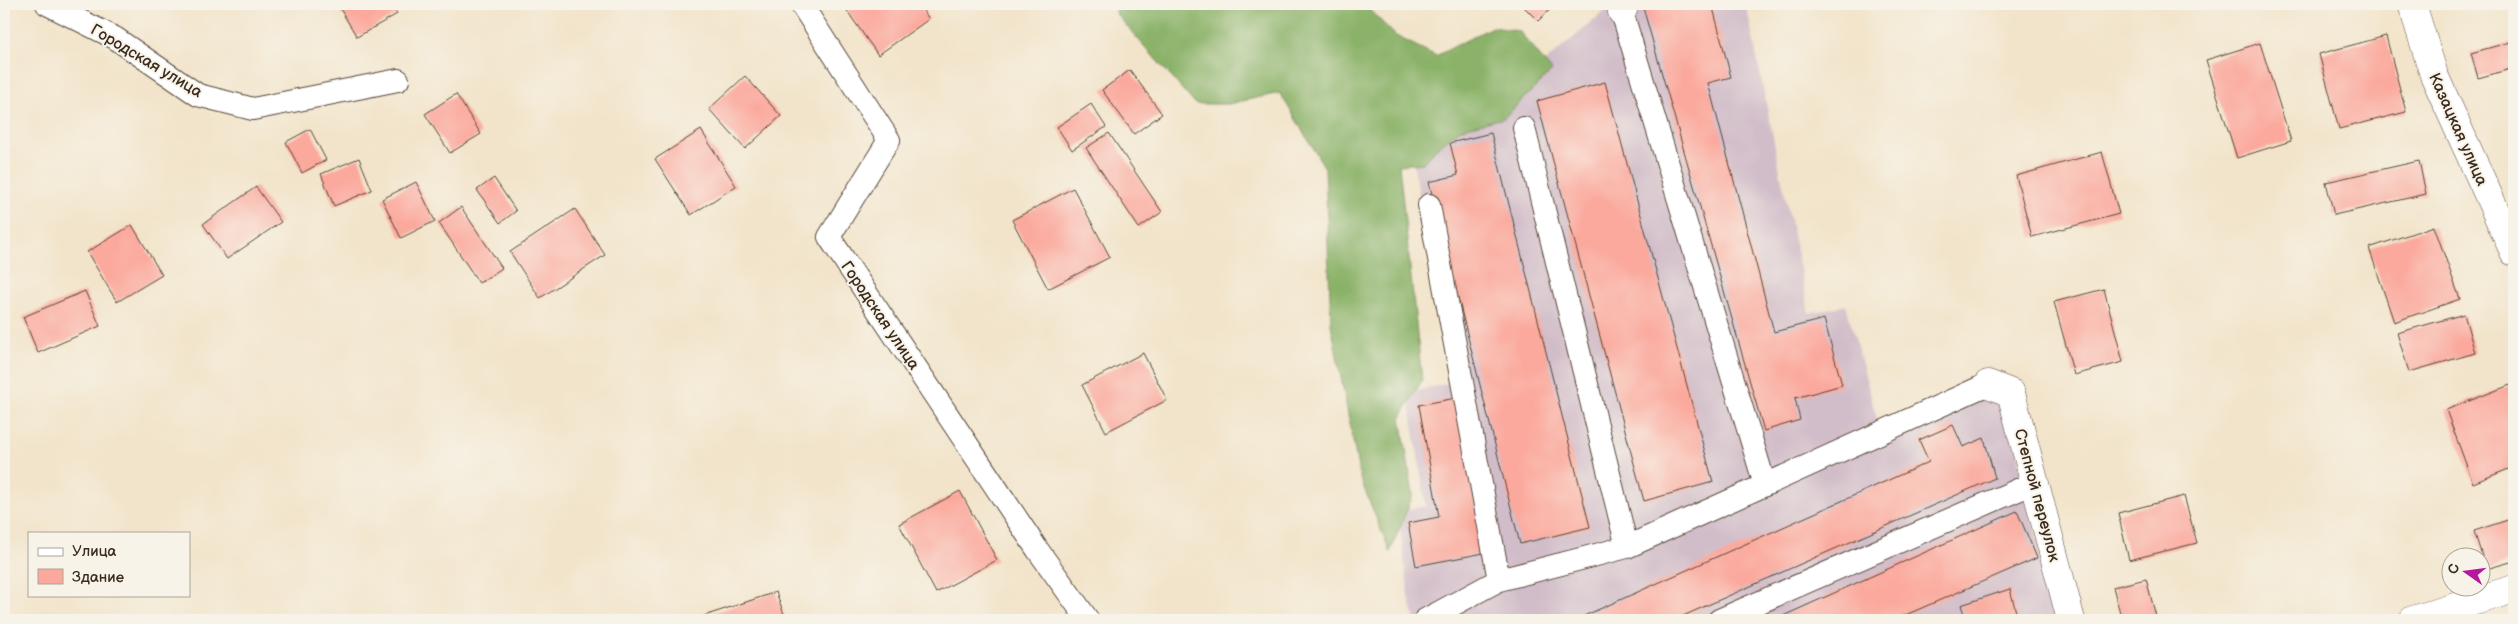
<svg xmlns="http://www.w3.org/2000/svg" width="2518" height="624" font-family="'Balsamiq Sans',sans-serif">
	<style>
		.industrial { fill: #d1bdc9 }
		.forest { fill: #8bb269; stroke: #636e44 }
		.building { fill: #fba99d }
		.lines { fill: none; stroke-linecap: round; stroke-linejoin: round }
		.lane-casing { stroke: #564638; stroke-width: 24 }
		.street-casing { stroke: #564638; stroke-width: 29 }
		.lane { stroke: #fff; stroke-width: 22 }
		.street { stroke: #fff; stroke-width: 28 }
		.labels { text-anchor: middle; stroke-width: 4; stroke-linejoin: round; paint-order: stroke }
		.street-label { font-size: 16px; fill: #3b2a1e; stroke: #f7f3e8 }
	</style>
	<rect width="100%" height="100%" fill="#f7f3e8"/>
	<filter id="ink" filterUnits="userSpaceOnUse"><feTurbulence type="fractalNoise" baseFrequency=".02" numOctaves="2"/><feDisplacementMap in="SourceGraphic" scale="10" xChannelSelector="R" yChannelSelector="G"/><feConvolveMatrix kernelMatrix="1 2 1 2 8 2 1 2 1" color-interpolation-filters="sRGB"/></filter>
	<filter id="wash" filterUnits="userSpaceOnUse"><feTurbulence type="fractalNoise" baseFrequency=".0096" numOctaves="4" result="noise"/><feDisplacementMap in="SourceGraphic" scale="20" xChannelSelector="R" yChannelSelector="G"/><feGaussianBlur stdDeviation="1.12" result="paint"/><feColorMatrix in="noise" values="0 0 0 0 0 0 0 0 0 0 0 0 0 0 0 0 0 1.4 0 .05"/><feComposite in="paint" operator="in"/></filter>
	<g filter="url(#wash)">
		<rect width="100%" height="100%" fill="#f2e4ca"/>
		<path class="industrial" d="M1613,4H1746L1809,313L1846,305L1883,441L1990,394L2007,406L2056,620H1415L1409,597L1398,511L1426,506L1408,393L1454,382L1410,145L1530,75Z"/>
		<path class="forest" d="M1113,4H1364L1396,36L1436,56L1492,27L1519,31L1552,71L1504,118L1462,128L1436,148L1423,163L1399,165L1422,380L1401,417L1413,495L1390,552L1360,478L1331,324L1325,168L1280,93L1228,104H1195L1117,15Z"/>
		<g id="blocks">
			<path class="building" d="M346,4H391L397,14L357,37L339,7Z
				M857,4H918L929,19L878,55L847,11Z
				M1521,4H1556L1538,21Z
				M1642,4H1712L1731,77L1708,83L1774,332L1824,319L1842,385L1795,398L1800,420L1764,431Z
				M2386,36L2406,112L2339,129L2319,54Z
				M2514,41V68L2478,78L2471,53Z
				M2260,43L2291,141L2237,158L2206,60Z
				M1130,70L1162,114L1134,134L1102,90Z
				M745,76L781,116L745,149L709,109Z
				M1605,82L1713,482L1644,501L1537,101Z
				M456,94L481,134L450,153L425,114Z
				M1091,104L1106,127L1072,150L1057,127Z
				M310,129L326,160L302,173L286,142Z
				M701,130L736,186L691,215L655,159Z
				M1109,133L1162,212L1139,228L1086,148Z
				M1491,133L1590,527L1520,544L1429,182L1458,175L1450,143Z
				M2102,152L2119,214L2032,237L2016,176Z
				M359,158L372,190L334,206L321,174Z
				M2419,161L2426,194L2334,215L2326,182Z
				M494,178L516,211L500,223L477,190Z
				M416,182L435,221L401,238L382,199Z
				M256,187L281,222L227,259L203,224Z
				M1073,188L1110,257L1048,289L1012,220Z
				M461,207L502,268L479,283L439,223Z
				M575,209L605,255L540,298L510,252Z
				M132,225L162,275L117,302L87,252Z
				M2434,226L2460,299L2394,322L2369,248Z
				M2104,289L2123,362L2074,375L2054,302Z
				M85,291L100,326L38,353L23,317Z
				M2464,314L2475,353L2409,372L2397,333Z
				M1143,353L1167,400L1106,432L1082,385Z
				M2510,385L2514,395V467L2473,483L2446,410Z
				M1456,398L1484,553L1416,566L1408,523L1439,517L1419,405Z
				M1953,425L1963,447L1984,438L1995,478L1674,620H1575L1929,462L1919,440Z
				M960,491L997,560L936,593L899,524Z
				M2184,496L2197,543L2129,560L2118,513Z
				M2017,511L2037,558L1894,620H1774Z
				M2514,518V561L2486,569L2474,531Z
				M2146,579L2157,620H2122L2113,587Z
				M2010,589L2018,620H1966L1961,605Z
				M776,592L786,620H692Z"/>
		</g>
	</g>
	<g filter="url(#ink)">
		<use href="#blocks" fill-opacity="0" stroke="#564638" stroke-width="1"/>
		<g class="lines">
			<g class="lane-casing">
				<path id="lane" d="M47,4L115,38L198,95L253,109L398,80
					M801,4L889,140L829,237L1037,549L1088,620
					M1622,12L1765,485L1988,384
					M1524,128L1627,547
					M1429,205L1499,580
					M1425,620L1499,580L1627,547L1765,485
					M1719,620L2036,482"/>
			</g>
			<g class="street-casing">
				<path id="street" d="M2412,4L2434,75L2514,252
					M1622,12L1625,4
					M1988,384L2011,393L2071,620
					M2413,620L2514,589"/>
			</g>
			<use href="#lane" class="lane"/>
			<use href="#street" class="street"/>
		</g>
	</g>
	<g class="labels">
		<g class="street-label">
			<text transform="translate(147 60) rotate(31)" y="6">Городская улица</text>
			<text transform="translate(2459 129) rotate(66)" y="6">Казацкая улица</text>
			<text transform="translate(881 315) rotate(56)" y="6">Городская улица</text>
			<text transform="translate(2038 495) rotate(75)" y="6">Степной переулок</text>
		</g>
	</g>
	<rect width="2518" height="624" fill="none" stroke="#f7f3e8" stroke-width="20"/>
	<rect x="28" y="532" width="162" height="65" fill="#f7f3e8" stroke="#aca397"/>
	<rect x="38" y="548" width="25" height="8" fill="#ffffff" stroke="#aca397"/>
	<text x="72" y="556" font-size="15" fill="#3b2a1e">Улица</text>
	<rect x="38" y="569" width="25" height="15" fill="#fba99d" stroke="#aca397"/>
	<text x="72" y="582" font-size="15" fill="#3b2a1e">Здание</text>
	<g transform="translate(2466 572) rotate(284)"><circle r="24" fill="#f7f3e8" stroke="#aca397"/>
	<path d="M0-4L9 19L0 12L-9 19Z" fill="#b5179e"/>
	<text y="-8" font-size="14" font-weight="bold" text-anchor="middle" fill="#3b2a1e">С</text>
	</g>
</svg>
